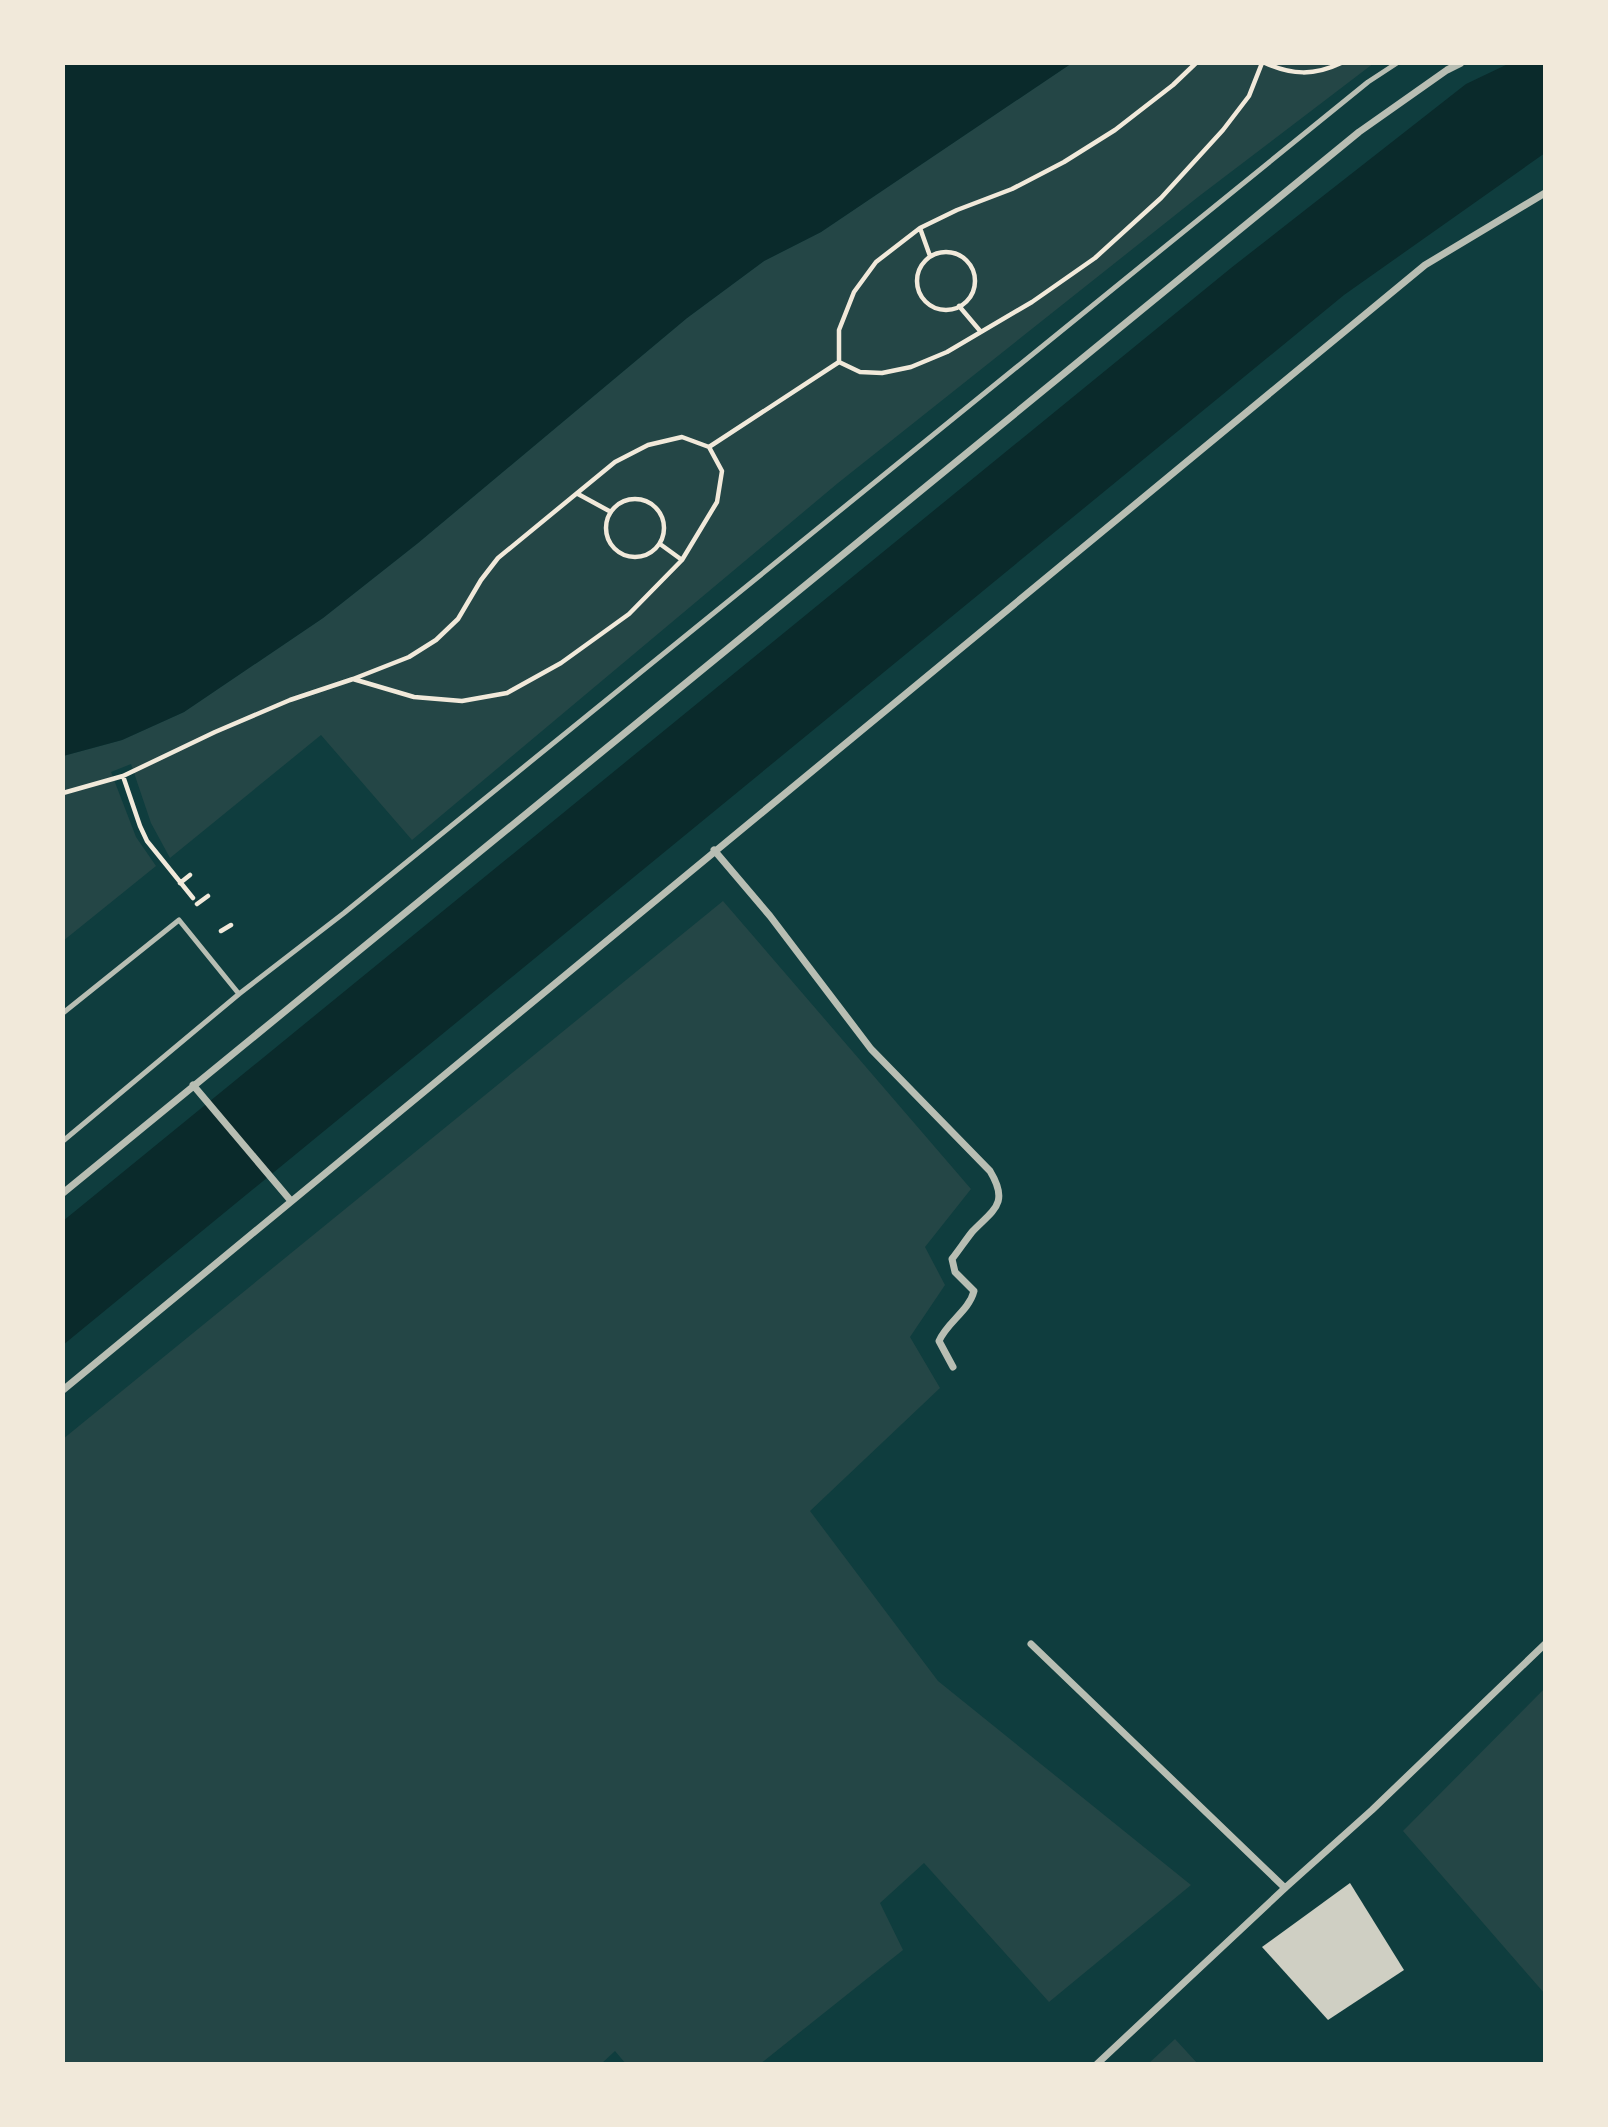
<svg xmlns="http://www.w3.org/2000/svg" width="1608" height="2127" font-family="'DM Sans',sans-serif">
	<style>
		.green { fill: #244646 }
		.water { fill: #0a2a2b }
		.building { fill: #cfcfc3 }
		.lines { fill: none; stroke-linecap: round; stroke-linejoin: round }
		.path { stroke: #f1e9da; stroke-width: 4.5 }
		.service { stroke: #b8beb3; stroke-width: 5 }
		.minor { stroke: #b8beb3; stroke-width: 7 }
	</style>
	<rect width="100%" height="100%" fill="#0f3d3e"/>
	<path class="green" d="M1072,63H1374L1198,197L838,483L412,840L321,735L170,858L151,823L131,764L111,772L136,837L156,866L63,941V756L122,740L184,712L323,618L418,543L687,318L764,261L821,232Z
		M723,901L971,1189L925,1247L945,1285L910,1337L940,1388L810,1511L938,1681L1191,1885L1049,2002L924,1863L880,1903L903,1950L760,2064H626L615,2051L601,2064H63V1439Z
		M1545,1688V1994L1403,1831Z
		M1175,2039L1198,2064H1148Z"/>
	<path class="water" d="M63,63H1072L821,232L764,261L687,318L418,543L323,618L184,712L122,740L63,756Z
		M1510,63H1545V153L1344,295L63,1345V1221L1231,268L1466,84Z"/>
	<path class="building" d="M1350,1883L1404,1970L1328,2020L1262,1947Z"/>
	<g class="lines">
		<path class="path" d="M1196,63L1173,85L1115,130L1064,162L1012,189L957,210L920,228L876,262L854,292L839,330V362L860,372L882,373L911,367L947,352L1032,302L1095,258L1161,198L1223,130L1249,96L1262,63
			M1265,63C1292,75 1314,76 1341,63
			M920,228L930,256
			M917 281a29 29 0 1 1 58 0a29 29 0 1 1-58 0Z
			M959,306L981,332
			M709,447L839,362
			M578,494L611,512
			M606 528a29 29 0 1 1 58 0a29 29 0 1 1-58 0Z
			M660,544L682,560
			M123,776L140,826L147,841L193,898
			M63,793L123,776L215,732L290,700L353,679L409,657L436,640L458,619L481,580L498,558L615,462L648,445L682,437L709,447L722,471L717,502L682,560L629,614L561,663L507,693L462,701L414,697L353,679
			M180,883L190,875
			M197,904L208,896
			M221,931L231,925"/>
		<path class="service" d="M63,1013L179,920L239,994
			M63,1141L239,994L344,913L1368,82L1397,63"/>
		<path class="minor" d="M714,850L770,916L871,1049L990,1171C1010,1204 993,1210 972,1232C965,1241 959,1250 952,1259L955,1272L974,1291C969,1311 947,1322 939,1341L953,1367
			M193,1085L291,1201
			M63,1193L1359,132L1447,70L1461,63
			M63,1390L1425,265L1545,193
			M1031,1644L1285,1888
			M1097,2064L1285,1888L1372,1810L1545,1644"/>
	</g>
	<rect width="1608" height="2127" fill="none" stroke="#f1e9da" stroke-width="130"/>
</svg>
